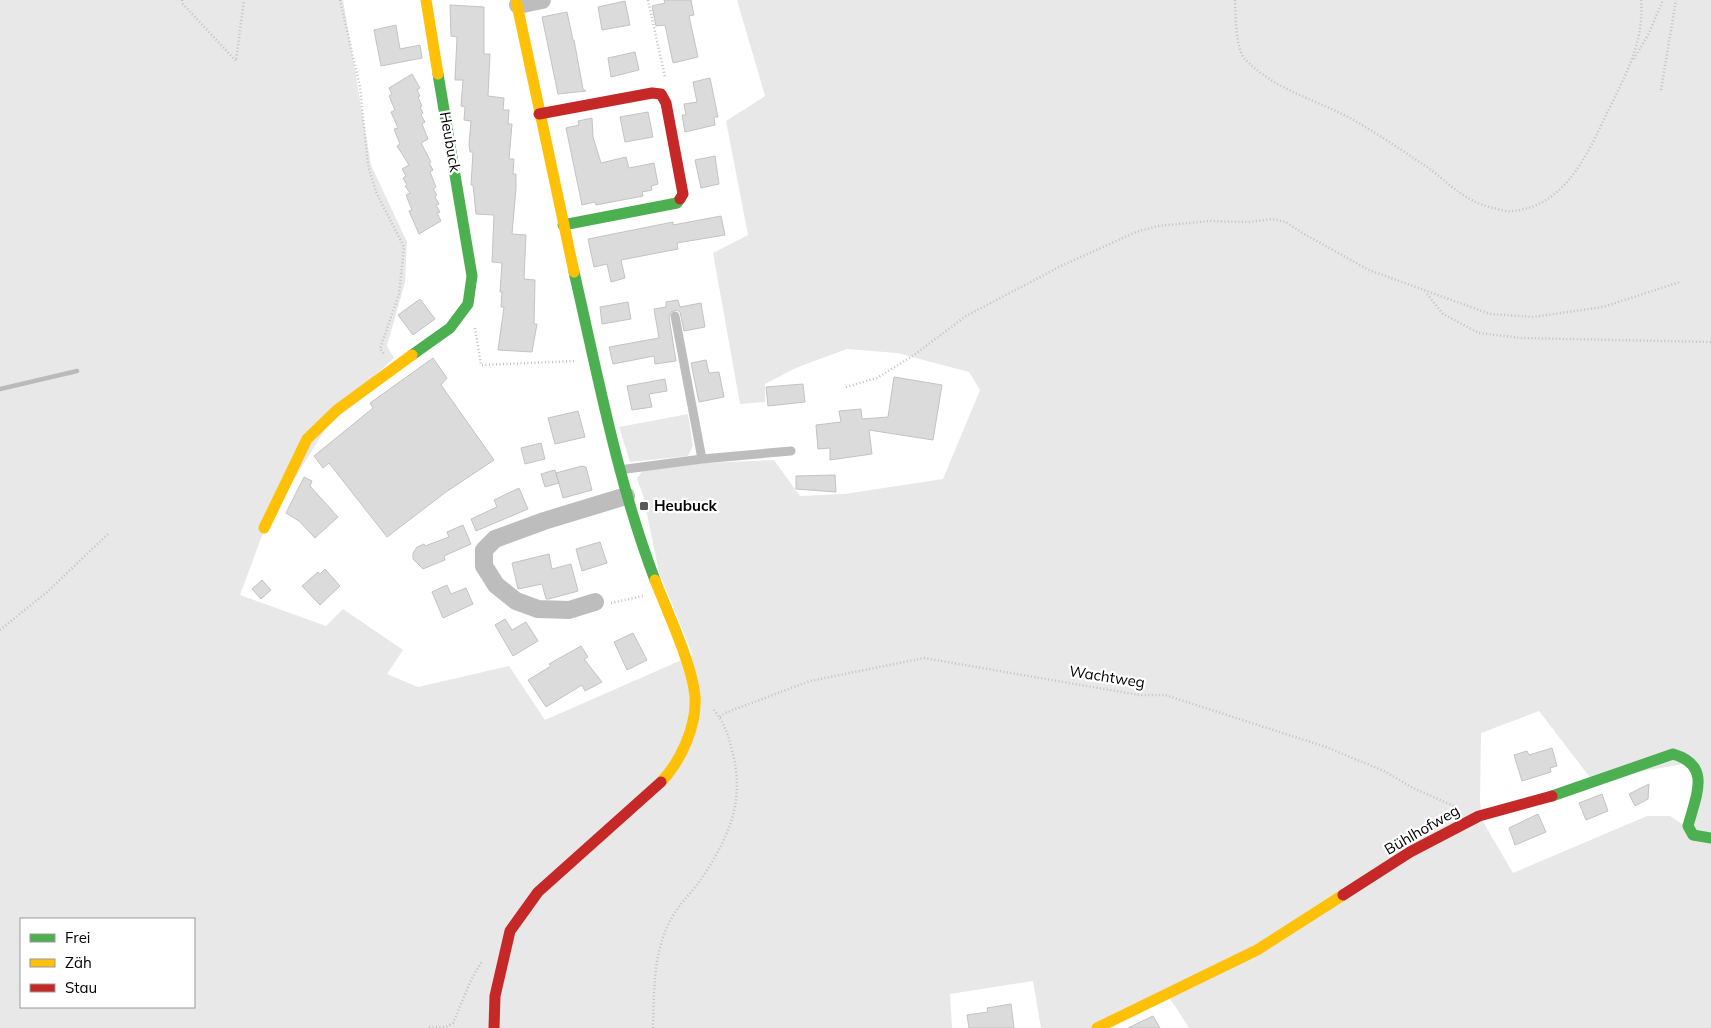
<svg xmlns="http://www.w3.org/2000/svg" width="1711" height="1028" font-family="Mulish,sans-serif">
	<style>
		.green { fill: #e8e8e8; fill-rule: evenodd }
		.lines { fill: none; stroke-linecap: round; stroke-linejoin: round }
		.stream { stroke: #bababa; stroke-width: 4.5 }
		.building { fill: #dbdbdb; stroke: #c3c3c3 }
		.path { stroke: #c2c2c2; stroke-width: 2.5; stroke-dasharray: 1 2.5; stroke-linecap: butt }
		.lane { stroke: #bdbdbd; stroke-width: 9 }
		.street { stroke: #bdbdbd; stroke-width: 18 }
		.fast { stroke: #4caf50; stroke-width: 11 }
		.slow { stroke: #ffc107; stroke-width: 11 }
		.jam { stroke: #c62828; stroke-width: 11 }
		.poi-dot { fill: #595959; stroke: #fff; stroke-width: 2 }
		.labels { text-anchor: middle; stroke-width: 4.5; stroke-linejoin: round; paint-order: stroke }
		.street-label { font-size: 15px; fill: #000; stroke: #fff }
		.poi-label { font-size: 15px; font-weight: bold; fill: #000; stroke: #fff; text-anchor: start }
	</style>
	<rect width="100%" height="100%" fill="#fff"/>
	<path class="green" d="M0,0H343L371,165L407,242L405,282L387,346L394,358L337,410L266,525L240,595L326,626L343,609L403,650L387,674L418,687L509,666L545,720L693,655L659,572L643,495L637,479L642,471L704,463L774,460L800,496L844,494L943,479L980,390L969,372L897,353L847,349L798,367L765,384V402L740,404L713,253L748,235L726,121L765,96L737,0H1711V1028H1189L1169,997L1109,1028H1041L1033,981L950,994L952,1028H0ZM1539,711L1592,780L1689,763L1697,787L1684,825L1670,816H1647L1513,873L1482,820L1480,801L1481,733ZM21,919H194V1007H21Z
		M688,414L693,446L688,456L630,462L619,427Z"/>
	<g class="lines">
		<path class="stream" d="M0,389L77,371"/>
	</g>
	<path class="building" d="M664,0H691L694,15L689,16L698,57L673,63L665,25L656,26L652,6L665,3Z
		M625,1L630,25L602,30L598,7Z
		M450,5L484,7V54H490L488,96L504,98L503,110H509L508,124H512L509,159H514L513,174H516V188L512,234L526,235L524,279L535,280L534,324H537L532,352L498,350L504,307H501L502,292H500L502,263L492,262L494,215L476,214L473,185H471L473,152H470L469,145L471,121L464,120L465,107L461,106L463,80H455L457,37L451,36Z
		M567,12L573,40H574L583,89L586,91L558,94L542,17Z
		M396,25L400,49L420,45L422,58L381,66L374,30Z
		M635,52L639,70L611,77L608,58Z
		M412,74L420,88L417,90L420,96L418,97L422,106L420,107L423,113L421,115L425,122L422,124L428,139L421,143L431,162L429,163L433,170L430,172L436,187L433,189L437,195L435,197L439,204L436,205L440,212L437,213L441,221L419,234L409,211L412,210L406,195L410,193L405,186L407,185L403,178L406,176L402,169L409,165L397,146L400,144L394,129L398,128L391,112L395,110L389,96L392,94L389,88Z
		M710,78L718,117H714L715,125L685,132L682,115H686L684,104L697,102L693,82Z
		M648,112L653,137L625,142L620,117Z
		M592,118L593,137L601,163L626,157L629,168L654,163L658,184L651,186L652,190L642,192L643,196L596,205L595,202L582,205L566,128L579,125L578,121Z
		M715,156L719,184L701,188L695,160Z
		M721,216L725,235L677,243L678,249L621,260L625,278L611,282L607,264L594,267L588,239L673,222V225Z
		M420,299L435,319L413,335L398,315Z
		M678,300L680,307L701,303L705,327L684,331L680,312L677,310L671,312L669,317L676,361L655,364L654,356L613,364L609,347L659,338L654,309L666,307V302Z
		M628,302L631,319L602,324L600,307Z
		M433,358L447,378L441,385L494,460L446,492L387,537L329,463L323,468L314,456L373,408L370,403Z
		M706,360L709,373L719,372L724,397L699,402L691,363Z
		M894,377L942,385L933,440L869,430L872,454L830,460V448L818,449L816,425L841,422L839,411L861,409L862,419L888,417Z
		M665,379L667,391L649,394L652,407L632,410L627,386Z
		M803,384L805,402L768,406L766,387Z
		M578,411L585,437L555,444L548,418Z
		M541,443L545,459L525,464L521,448Z
		M582,466L586,467L592,490L563,498L556,473Z
		M555,470L559,483L545,487L541,474Z
		M835,475L836,492L796,489V476Z
		M304,477L312,481L310,486L338,517L315,538L299,521L286,513Z
		M519,488L528,509L476,531L471,519L497,507L494,500Z
		M463,525L471,544L444,556L445,560L423,569L413,559V553L417,547L424,544L425,546L449,537L447,532Z
		M600,542L607,563L582,571L576,549Z
		M549,554L552,569L571,564L578,591L549,599H546L542,584L518,589L512,563Z
		M325,569L340,586L320,605L302,586L318,572L320,574Z
		M262,580L271,590L261,599L252,589Z
		M447,585L451,594L466,588L473,604L443,618L432,592Z
		M505,619L512,630L526,622L538,641L513,656L495,625Z
		M633,633L647,660L627,670L614,642Z
		M581,646L588,657L584,659L602,682L585,691L582,685L546,707L528,680L551,666L549,664Z
		M1552,748L1557,766L1550,768L1551,772L1522,781L1514,755L1527,751L1529,755Z
		M1649,784L1648,799L1635,806L1629,794Z
		M1602,794L1608,811L1586,820L1579,803Z
		M1538,814L1546,832L1515,845L1509,828Z
		M1011,1004L1014,1028H969L967,1015L988,1012L987,1008Z
		M1153,1016L1160,1028H1128Z"/>
	<g class="lines">
		<path class="path" d="M182,0L183,4L236,61L244,0
			M340,0L360,87L368,165L376,192L404,247L399,294L380,349L384,354
			M648,0L665,77
			M1235,0C1236,15 1235,48 1245,59C1273,89 1314,99 1350,118C1375,132 1400,149 1424,165C1449,182 1461,200 1493,208C1499,209 1506,212 1512,211C1563,207 1586,158 1605,117C1623,80 1645,43 1641,0
			M1634,59L1649,33L1663,0
			M1661,90L1676,0
			M1427,294L1443,314L1479,333L1521,338L1711,342
			M475,328L481,365L575,361
			M846,387L877,378L914,355L966,316L1061,266L1136,232L1158,226L1209,221L1249,222L1272,219L1286,222L1304,234L1369,270L1490,314L1533,317L1603,307L1680,282
			M611,603L643,596
			M0,630L47,592L109,533
			M720,717L725,713L810,681L924,658L1139,695H1165L1326,747L1384,771L1413,788L1456,807
			M429,1027H446L453,1023L471,980L482,961
			M653,1028C654,994 653,959 667,927C678,903 691,895 704,875C731,833 745,799 732,750C728,734 724,722 713,709"/>
		<path class="lane" d="M675,316L702,459
			M619,470L702,459L791,451"/>
		<path class="street" d="M518,5L542,0
			M595,602L569,610L538,609L516,601L496,585L484,566V550L495,539L544,521L626,496"/>
		<path class="fast" d="M563,225L677,203L680,199
			M574,272C598,376 617,480 655,580
			M412,355L450,328L468,304L472,276L438,74
			M1552,796L1673,754C1711,765 1697,793 1688,826L1693,835L1711,838"/>
		<path class="slow" d="M426,0L438,74
			M516,0L574,272
			M264,528L307,439L337,410L412,355
			M655,580C667,611 692,664 695,696C697,726 681,761 661,782
			M1097,1028L1257,950L1343,895"/>
		<path class="jam" d="M539,114L652,93L661,94L666,103L683,194L680,199
			M1343,895L1410,852L1479,816L1552,796
			M494,1028L495,996L510,931L538,892L661,782"/>
	</g>
	<rect class="poi-dot" x="639" y="501" width="10" height="10" rx="2.5"/>
	<g class="labels">
		<g class="street-label">
			<text transform="translate(450 142) rotate(80)" y="5">Heubuck</text>
			<text transform="translate(1107 677) rotate(9)" y="5">Wachtweg</text>
			<text transform="translate(1422 830) rotate(-30)" y="5">Bühlhofweg</text>
		</g>
		<g class="poi-label">
			<text x="654" y="511">Heubuck</text>
		</g>
	</g>
	<rect x="20" y="918" width="175" height="90" fill="#ffffff" stroke="#999999"/>
	<rect x="30" y="934" width="25" height="8" fill="#4caf50" stroke="#999999"/>
	<text x="65" y="943" font-size="15" fill="#000000">Frei</text>
	<rect x="30" y="959" width="25" height="8" fill="#ffc107" stroke="#999999"/>
	<text x="65" y="968" font-size="15" fill="#000000">Zäh</text>
	<rect x="30" y="984" width="25" height="8" fill="#c62828" stroke="#999999"/>
	<text x="65" y="993" font-size="15" fill="#000000">Stau</text>
</svg>
